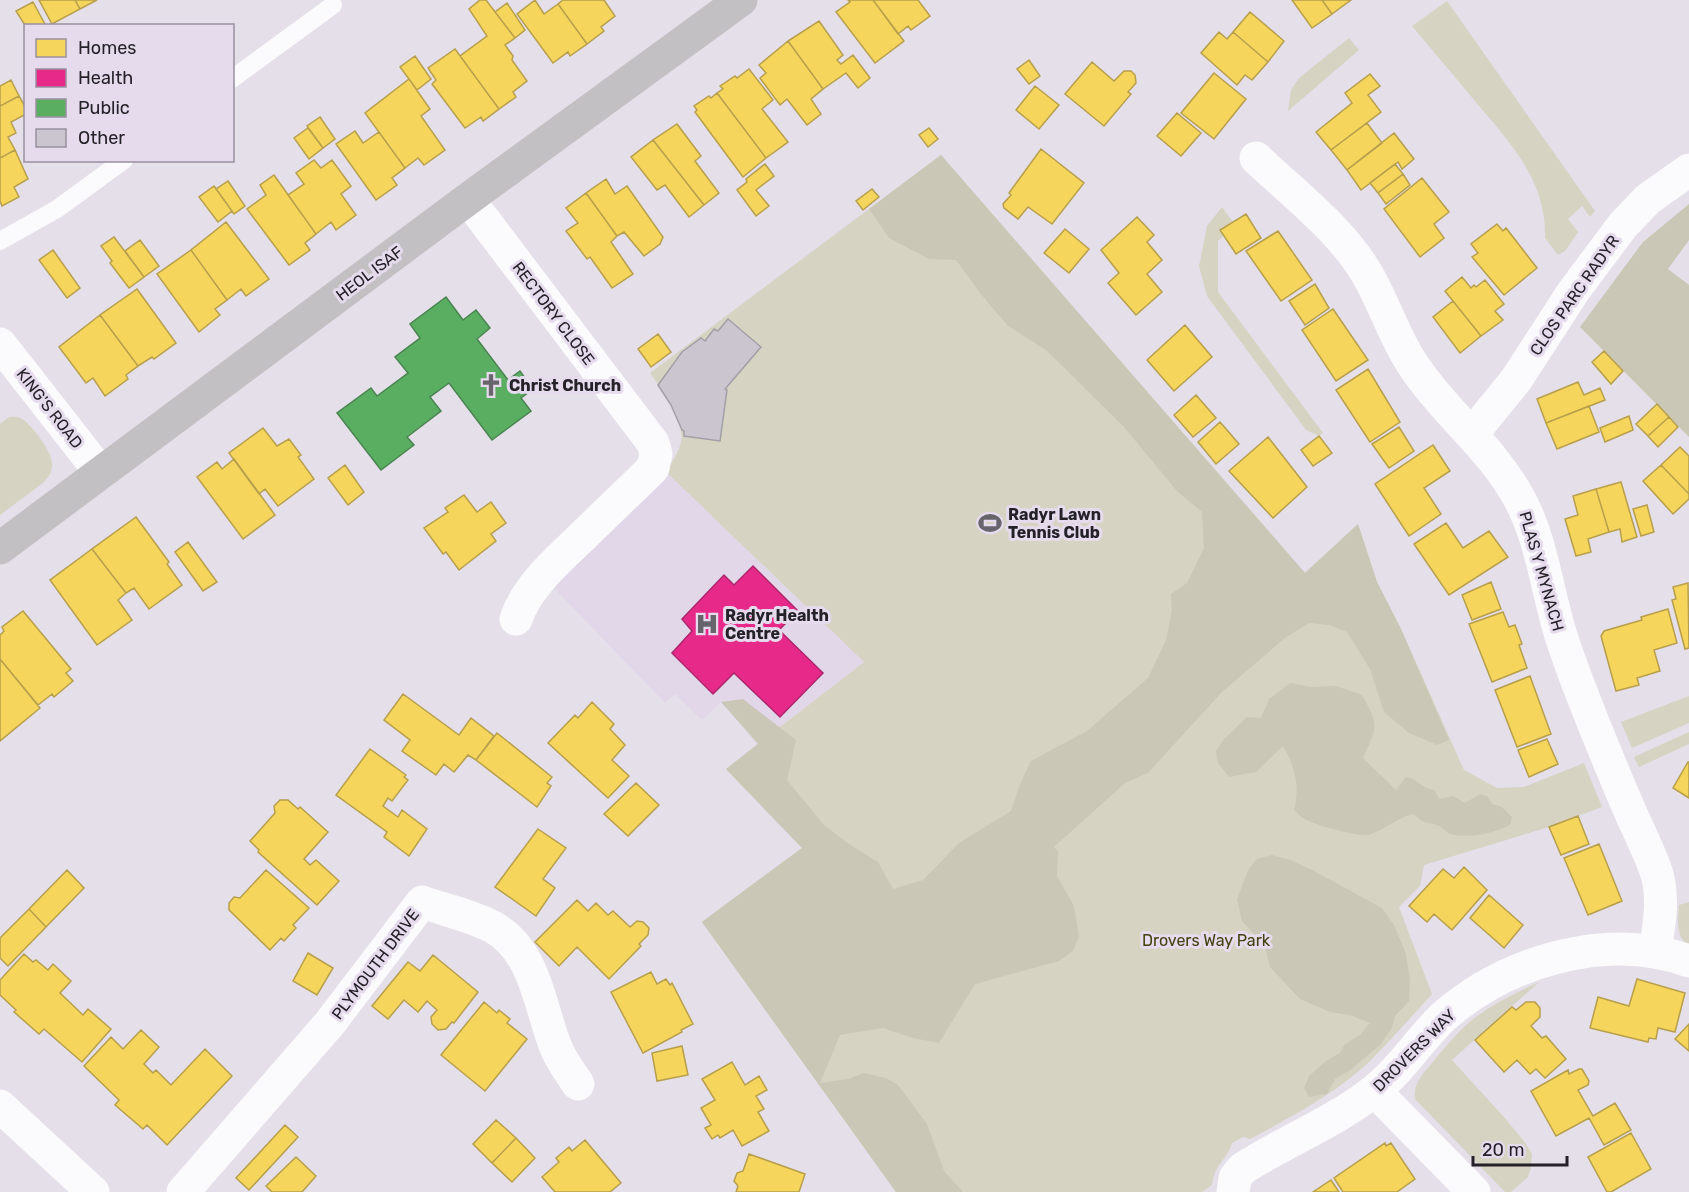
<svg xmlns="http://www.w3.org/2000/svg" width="1689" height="1192" font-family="Rubik,sans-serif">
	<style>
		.built { fill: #e1d7e9 }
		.green { fill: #d6d3c3 }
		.forest { fill: #cac7b6 }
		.homes { fill: #f6d55c; stroke: #b79f4c; stroke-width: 1.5 }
		.health { fill: #e7298a; stroke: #ad276d; stroke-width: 1.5 }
		.public { fill: #5aae61; stroke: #4a8450; stroke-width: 1.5 }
		.building { fill: #cbc5d0; stroke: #a39fa6; stroke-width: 1.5 }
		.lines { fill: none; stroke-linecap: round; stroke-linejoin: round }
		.lane { stroke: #fbfafc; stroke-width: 18 }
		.street { stroke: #fbfafc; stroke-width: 33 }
		.secondary { stroke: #c3c0c4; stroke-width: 33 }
		.labels { text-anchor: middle; stroke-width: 6; stroke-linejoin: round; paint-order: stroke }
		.street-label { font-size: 16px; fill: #252128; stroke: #e5dbed }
		.poi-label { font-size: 16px; font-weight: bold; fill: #252128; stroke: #e5dbed; text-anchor: start }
		.park-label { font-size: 16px; fill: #42410f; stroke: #e5dbed }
	</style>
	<rect width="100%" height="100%" fill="#e4dfe9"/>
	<path class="built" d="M666,472L864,662L758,744L721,702L702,720L675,694L665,703L552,586Z"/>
	<path class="green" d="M1447,1L1595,211L1590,217L1582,206L1568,219L1578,232L1565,251L1558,255L1545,238C1547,180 1509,142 1475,101C1454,76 1433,51 1412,26Z
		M1349,38L1359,50L1288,111L1291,90L1299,78Z
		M941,155L1305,573L1358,524L1377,582L1401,629L1464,770L1497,788L1524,787L1584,763L1602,807L1549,827L1424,865L1420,886L1399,907L1432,994C1411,1017 1391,1040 1369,1062C1335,1094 1291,1117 1250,1139L1243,1137L1232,1143C1226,1162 1215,1162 1212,1185L1202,1192H896L702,922L802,848L726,769L864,662L666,472C671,463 679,452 681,442C685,421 662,390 650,373Z
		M1222,207L1233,222L1224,236L1218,241V292L1323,433L1319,436L1306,430L1207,296L1199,266L1207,226Z
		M9,417C14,417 18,416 22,419C32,425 51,451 52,462C53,471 49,477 43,483L0,515V424Z
		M1689,696V723L1632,748L1621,722Z
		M1689,732V744L1639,767L1634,757Z
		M1689,902V946C1675,936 1678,920 1679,905Z
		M1539,982L1452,1060L1503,1116L1524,1141L1532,1154L1531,1168L1528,1177L1511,1192H1505L1415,1099C1413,1083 1423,1074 1432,1063C1441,1052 1450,1041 1460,1031C1481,1009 1512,995 1539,982Z"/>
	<path class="forest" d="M941,155L1305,573L1358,524L1377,582L1401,629L1449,740L1437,745L1409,733L1384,712L1370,669L1347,632L1329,625L1309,623L1285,638L1222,692L1148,773L1125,783L1054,847L1058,851L1057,876L1074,906L1079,936L1073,951L1059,961L975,984L939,1043L913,1038L883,1028L840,1035L820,1083L848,1079L864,1073L886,1078L898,1085L927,1124L944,1171L963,1192H896L702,922L802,848L726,769L758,744L721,702L743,699L796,740L787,780L824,825L849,844L878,862L893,889L923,880L959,843L1011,811L1020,784L1031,761L1087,731L1148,678L1166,640L1172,610L1171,594L1187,583L1204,548L1202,512L1177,491L1124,427L1046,350L1008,326L980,293L956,260L929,259L889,238L869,209Z
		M1689,204V240L1668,269L1689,285V437L1580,327L1643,242Z
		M1290,683L1311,687L1336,686L1362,695C1380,727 1377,726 1363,758L1396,790L1406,777C1419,779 1420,788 1435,790L1439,799L1453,796L1465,803L1480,794L1487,796L1492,804L1502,807L1512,817L1510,825C1494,833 1468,839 1450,834C1446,832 1443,828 1439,826C1425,820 1427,827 1414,814C1397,817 1385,830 1368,835C1360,837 1313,825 1305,819C1301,817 1298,813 1294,810C1300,785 1295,767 1283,746L1256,772L1229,777L1218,763L1216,751L1224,739L1247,717L1261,718L1269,699Z
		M1272,855L1290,860L1314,871L1382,908L1394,925L1406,954L1410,979L1409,1001L1395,1016L1392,1028L1380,1045L1349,1071L1335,1079L1327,1094L1309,1097L1304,1088L1309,1076L1326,1061L1340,1053L1345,1044L1360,1035L1370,1023L1350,1015L1330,1012L1300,999L1270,967L1265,946L1242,921L1237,899L1248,870L1257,859Z"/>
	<path class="homes" d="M39,0H75L80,9L52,24Z
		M75,0H97L80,9Z
		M480,0H486L515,38L505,45L513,56L512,60L527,81L513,92L516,97L499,109L460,56L487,36L469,9Z
		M535,0L544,14L558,4L587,44L570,56L568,52L553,63L517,14Z
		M563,0H604L615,16L601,27L604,31L587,44L558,4Z
		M848,0H873L904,41L875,63L836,12L850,2Z
		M873,0H918L930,16L911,30L908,26L898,34Z
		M1292,0H1322L1332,14L1312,28Z
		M1322,0H1351L1332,14Z
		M33,2L46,26H26V27L16,11Z
		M507,3L525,30L515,38L495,12Z
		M1250,12L1284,41L1268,62L1233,32Z
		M819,21L843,55L837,60L841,64L853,55L870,78L858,88L846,73L823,89L788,41Z
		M1219,32L1227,39L1233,32L1268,62L1252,80L1245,75L1237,85L1201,53Z
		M788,41L823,89L811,99L821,114L807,125L787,99L780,105L760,78L766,73L759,65Z
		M455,49L499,109L483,121L481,117L465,128L432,84L436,80L428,68Z
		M415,56L431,79L417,90L400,67Z
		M1029,60L1040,76L1029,84L1017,69Z
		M1092,62L1114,81L1124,71H1131L1135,75L1136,83L1128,92L1131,94L1104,126L1065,94Z
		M749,69L773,100L762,109L788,142L766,158L717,93L723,89L720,86L735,76L737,78Z
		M1214,73L1246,99L1214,139L1181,113Z
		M1370,74L1380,86L1368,95L1381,112L1331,150L1316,132L1352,103L1345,93Z
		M409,79L430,109L421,116L445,150L424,165L418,158L405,168L365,113Z
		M11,80L19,96L0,106V86Z
		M1035,86L1059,105L1039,129L1016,110Z
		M717,93L766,158L743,177L695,112L697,110L694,106L709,96L711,98Z
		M19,96L26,108V114L11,122L16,133L8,137L15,150L0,158V106Z
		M1177,113L1201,133L1181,156L1157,136Z
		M320,117L335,139L323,148L307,126Z
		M1367,123L1382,143L1347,170L1331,150Z
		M677,124L701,156L695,161L719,193L704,205L653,140Z
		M308,128L323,148L309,159L294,138Z
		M929,128L938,139L928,147L919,135Z
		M355,131L363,143L379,132L405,168L392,178L397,185L376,200L336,144Z
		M1394,133L1414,159L1402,169L1398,162L1361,190L1347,170Z
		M653,140L704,205L689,217L665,185L657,190L631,157Z
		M1041,149L1084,183L1052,224L1028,207L1018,219L1004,208L1003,204L1011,195L1009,193Z
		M15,150L28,179L14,187L19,197L2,206L0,201V158Z
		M314,160L321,168L332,160L351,186L341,194L356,215L336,230L331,222L316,234L288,195L304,184L296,173Z
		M765,164L774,176L756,190L769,206L756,216L737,190L747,182L746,179Z
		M1395,164L1403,174L1378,193L1370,183Z
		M1403,174L1410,185L1386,204L1378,193Z
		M274,175L316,234L305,243L310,250L289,265L247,209L266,195L260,185Z
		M1422,178L1449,212L1434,224L1444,238L1420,257L1384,209Z
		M606,179L615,194L627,186L663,237L660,244L644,256L624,232L617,236L586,193Z
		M228,181L245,206L234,214L216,189Z
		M214,186L232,211L218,222L199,197Z
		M872,189L879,197L863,210L856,201Z
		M586,193L617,236L611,242L633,274L612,288L590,257L587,259L566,231L578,223L566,208Z
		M1246,214L1261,238L1236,254L1220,230Z
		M1137,217L1154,235L1147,242L1162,260L1147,274L1162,292L1136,315L1108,283L1119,273L1101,250Z
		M226,222L269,279L246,296L241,289L227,300L191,250Z
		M1497,224L1503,231L1506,228L1537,268L1504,295L1472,257L1478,253L1471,244Z
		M1065,229L1089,249L1069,273L1044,253Z
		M1278,231L1312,280L1281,301L1246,251Z
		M114,237L144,277L129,288L110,263L112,261L101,246Z
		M140,240L159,266L144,277L125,251Z
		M53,250L80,288L67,298L39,260Z
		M191,250L227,300L215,309L220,315L199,332L157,274Z
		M1462,277L1471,288L1474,285L1476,287L1485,280L1504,304L1495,311L1503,320L1481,336L1445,291Z
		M1315,284L1329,308L1305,325L1289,301Z
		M137,289L176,343L154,359L152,357L138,366L100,315Z
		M1453,301L1481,336L1460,353L1433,317Z
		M1333,309L1368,360L1336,381L1302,330Z
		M100,315L138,366L126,375L128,379L105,396L93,378L86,383L59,347Z
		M1185,325L1212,357L1174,391L1147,360Z
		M658,334L671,352L651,367L638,349Z
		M1604,351L1623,371L1611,384L1592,362Z
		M1368,369L1400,422L1370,442L1336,390Z
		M1578,382L1584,395L1600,388L1605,400L1546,423L1537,399Z
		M1196,395L1216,418L1193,437L1174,415Z
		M1657,404L1669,417L1648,436L1636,424Z
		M1589,406L1599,432L1557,449L1546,423Z
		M1629,416L1633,430L1605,442L1600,428Z
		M1669,417L1678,427L1658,447L1648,436Z
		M1220,422L1239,444L1216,464L1198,442Z
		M1399,427L1414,451L1389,468L1372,444Z
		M263,428L277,446L289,439L301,455L298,457L314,479L278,506L265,489L259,494L229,453Z
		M1319,436L1332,453L1313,466L1301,450Z
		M1268,437L1307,487L1273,518L1229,471Z
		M1433,445L1450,471L1424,488L1441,514L1409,536L1375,484Z
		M1680,447L1689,456V494L1661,465Z
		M234,459L275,515L243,539L197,477L217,462L222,469Z
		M345,465L364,492L348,505L328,478Z
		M1661,465L1689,494V499L1673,514L1643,481Z
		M1621,482L1637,537L1622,542L1620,529L1609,532L1596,489Z
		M1596,489L1609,532L1588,539L1591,552L1576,556L1565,519L1578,515L1573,496Z
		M464,495L477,512L491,502L506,523L491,534L496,541L459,570L446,552L443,554L424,528L448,512L445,508Z
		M1647,505L1654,532L1641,536L1633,509Z
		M136,517L169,562L167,564L182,585L149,609L134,588L126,593L92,549Z
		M1446,523L1463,548L1489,531L1508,557L1449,595L1414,544Z
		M188,542L217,582L203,591L175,552Z
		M92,549L126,593L118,600L132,620L97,645L50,580Z
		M1491,582L1501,609L1472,620L1462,595Z
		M1688,583L1689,648L1685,649L1672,600L1676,599L1673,587Z
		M1668,609L1677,643L1654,650L1660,671L1637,678L1639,685L1616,691L1601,636L1604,631L1642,620L1641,617Z
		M23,611L71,669L66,673L73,681L54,697L52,694L38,705L0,659V635L4,631L2,627Z
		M1503,612L1509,627L1515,625L1522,644L1519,645L1527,668L1492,682L1469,624Z
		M0,659L40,708L0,741Z
		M1530,676L1551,734L1517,747L1495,690Z
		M403,694L459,735L471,718L494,736L476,760L468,755L454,772L444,764L436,775L402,751L410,740L384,720Z
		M592,702L614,724L610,729L625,745L612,760L629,776L608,798L548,743L575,715L578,718Z
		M497,733L552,777L547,783L551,786L537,807L476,760Z
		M1547,739L1558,764L1529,777L1518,750Z
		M370,749L406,775L404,777L408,780L392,801L388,798L383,806L398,817L402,810L427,829L409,856L384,837L387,832L336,795Z
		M1688,762H1689V798L1673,788Z
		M636,783L659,805L628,836L604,814Z
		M280,800H288L298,809L300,807L328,832L304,859L310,865L316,860L339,881L317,905L258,852L259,850L250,841L275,813L274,806Z
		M1578,816L1589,844L1561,855L1549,827Z
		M538,829L566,848L543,879L555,888L536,916L495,887Z
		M1599,844L1622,901L1588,915L1564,858Z
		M1464,867L1487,890L1452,930L1434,914L1427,922L1409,906L1443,869L1454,878Z
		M67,870L84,888L46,927L29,909Z
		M266,870L309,908L293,925L296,928L284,941L281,938L270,950L229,910V903L234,897L240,898Z
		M1489,895L1523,925L1504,948L1470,918Z
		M577,900L588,911L596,903L608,915L613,911L630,927L637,921L643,922L649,928L648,935L639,944L641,946L609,979L577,947L559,966L535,942Z
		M29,909L46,927L8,966L0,958V938Z
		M308,953L333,968L317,995L293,981Z
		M24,954L33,962L36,960L48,970L53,964L71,981L60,993L83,1015L88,1009L111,1029L82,1062L44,1029L39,1034L14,1012L16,1010L0,995V980Z
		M433,955L478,992L454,1023L452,1022L446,1029L438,1030L432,1024L431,1017L437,1010L427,1001L418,1012L404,1000L388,1019L372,1006L408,962L420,971Z
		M651,972L657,984L666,979L670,985L672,983L693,1024L681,1030L682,1032L643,1053L611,992Z
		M1637,979L1685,993L1675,1032L1658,1028L1656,1039L1649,1038L1648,1042L1590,1028L1598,997L1629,1006Z
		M484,1002L497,1013L499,1010L510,1019L507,1023L527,1039L485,1091L441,1055Z
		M1526,1002H1535L1540,1008V1017L1531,1026L1542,1038L1546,1036L1566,1059L1545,1078L1536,1069L1530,1074L1517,1060L1504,1072L1475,1040L1512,1007L1516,1010Z
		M1689,1024V1051L1675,1039Z
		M141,1030L159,1047L144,1064L153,1073L156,1070L171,1085L205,1049L232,1076L167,1145L147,1125L143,1129L115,1105L119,1100L84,1066L111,1037L123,1049Z
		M682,1046L688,1075L657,1081L652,1053Z
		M732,1062L745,1085L759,1076L767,1090L756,1096L764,1109L758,1112L769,1131L742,1146L733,1130L720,1138L718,1135L712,1139L705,1128L711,1125L701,1108L715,1100L702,1079Z
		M1579,1069H1582L1589,1081L1588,1085L1578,1090L1593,1116L1615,1103L1631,1130L1604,1145L1589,1118L1556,1136L1531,1091L1568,1070L1569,1074Z
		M496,1120L516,1138L492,1163L473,1144Z
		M285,1125L298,1137L249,1190L236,1178Z
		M1631,1133L1651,1169L1611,1192H1607L1588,1157Z
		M516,1138L535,1158L512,1182L492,1163Z
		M585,1140L621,1183L610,1192H555L542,1177L559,1162L556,1158L569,1147L572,1151Z
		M1385,1143L1386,1146L1391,1143L1415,1179L1397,1192H1343L1334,1178Z
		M749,1154L805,1174L799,1192H736L738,1186L734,1181L737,1173L743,1171Z
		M296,1157L316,1176L302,1192H272L266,1186Z
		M1331,1180L1339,1192H1313Z"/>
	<path class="health" d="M753,566L798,611L779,630L823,673L780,717L734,673L713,694L672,653L692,631L682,619L724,575L734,585Z"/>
	<path class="public" d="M446,297L463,320L476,310L490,328L477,339L508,380L520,371L533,389L521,398L531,411L492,440L449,383L430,397L441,411L407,437L414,445L381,470L337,413L371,388L377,396L408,373L395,357L420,338L410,324Z"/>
	<path class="building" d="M728,319L761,347L725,389L727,390L720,441L684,436V431L682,430L671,405L658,385L682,352L701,338L705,341L714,329L718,331Z"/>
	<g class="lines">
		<path class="lane" d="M232,79L333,5
			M0,241L57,209L124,160"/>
		<path class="street" d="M1256,158C1296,196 1345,232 1371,281C1388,313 1398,346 1420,375C1451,418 1495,452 1520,500C1543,542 1548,599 1564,645C1582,698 1604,750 1626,802C1636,826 1649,850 1657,874C1664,900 1659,926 1655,952
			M468,199L653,443L656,454L653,468C630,491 606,513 583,536C558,560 527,586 516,619
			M0,344L101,473
			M1472,434L1516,380L1573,292L1623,225L1648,199L1689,170
			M1375,1091L1474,1192
			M0,1106L93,1192
			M183,1192L330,1023L422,902C445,910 469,915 491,926C535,949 539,1004 555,1045C560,1059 569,1071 578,1084
			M1233,1192L1235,1178L1242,1169C1285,1141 1334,1123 1375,1090C1401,1070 1419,1040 1443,1017C1507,961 1607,931 1689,961"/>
		<path class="secondary" d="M0,548L468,199L741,0"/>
	</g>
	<defs>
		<g id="church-bare" transform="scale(1.8)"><path d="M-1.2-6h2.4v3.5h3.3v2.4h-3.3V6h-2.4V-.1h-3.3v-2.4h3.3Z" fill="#68646c" stroke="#e5dbed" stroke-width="2.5" paint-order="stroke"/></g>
		<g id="stadium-bare" transform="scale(1.8)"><path d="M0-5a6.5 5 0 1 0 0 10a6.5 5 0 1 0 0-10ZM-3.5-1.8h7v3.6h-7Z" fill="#68646c" stroke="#e5dbed" stroke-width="2.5" paint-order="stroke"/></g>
		<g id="hospital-bare" transform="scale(1.8)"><path d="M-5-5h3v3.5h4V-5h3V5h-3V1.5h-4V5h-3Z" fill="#68646c" stroke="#e5dbed" stroke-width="2.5" paint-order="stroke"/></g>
	</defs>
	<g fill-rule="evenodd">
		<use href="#church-bare" x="491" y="385"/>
		<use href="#stadium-bare" x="990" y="523"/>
		<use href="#hospital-bare" x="707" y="624"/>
	</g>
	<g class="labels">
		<g class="street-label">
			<text transform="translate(369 273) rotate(-37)" y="6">HEOL ISAF</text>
			<text transform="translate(1574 295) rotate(-55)" y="6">CLOS PARC RADYR</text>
			<text transform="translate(554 313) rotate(53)" y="6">RECTORY CLOSE</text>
			<text transform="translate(50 408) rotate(52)" y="6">KING'S ROAD</text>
			<text transform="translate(1542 571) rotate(74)" y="6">PLAS Y MYNACH</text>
			<text transform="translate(375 964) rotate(-53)" y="6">PLYMOUTH DRIVE</text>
			<text transform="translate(1414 1050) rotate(-45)" y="6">DROVERS WAY</text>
		</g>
		<g class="poi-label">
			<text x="509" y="391">Christ Church</text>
			<text x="1008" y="520">Radyr Lawn<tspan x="1008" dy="18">Tennis Club</tspan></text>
			<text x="725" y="621">Radyr Health<tspan x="725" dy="18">Centre</tspan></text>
		</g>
		<g class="park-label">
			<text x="1206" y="946">Drovers Way Park</text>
		</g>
	</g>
	<rect x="24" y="24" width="210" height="138" fill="#e5dbed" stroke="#98919e" stroke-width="1.5"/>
	<rect x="36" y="39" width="30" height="18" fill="#f6d55c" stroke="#98919e" stroke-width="1.5"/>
	<text x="78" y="54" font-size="18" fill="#252128">Homes</text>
	<rect x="36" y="69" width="30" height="18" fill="#e7298a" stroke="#98919e" stroke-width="1.5"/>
	<text x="78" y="84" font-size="18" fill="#252128">Health</text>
	<rect x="36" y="99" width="30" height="18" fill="#5aae61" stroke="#98919e" stroke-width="1.5"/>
	<text x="78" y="114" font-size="18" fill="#252128">Public</text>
	<rect x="36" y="129" width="30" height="18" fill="#cbc5d0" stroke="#98919e" stroke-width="1.5"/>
	<text x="78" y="144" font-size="18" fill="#252128">Other</text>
	<path d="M1473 1156v9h94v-9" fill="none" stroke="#252128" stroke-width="3"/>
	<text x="1482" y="1156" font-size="18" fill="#252128" stroke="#e5dbed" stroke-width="4.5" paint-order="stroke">20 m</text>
</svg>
